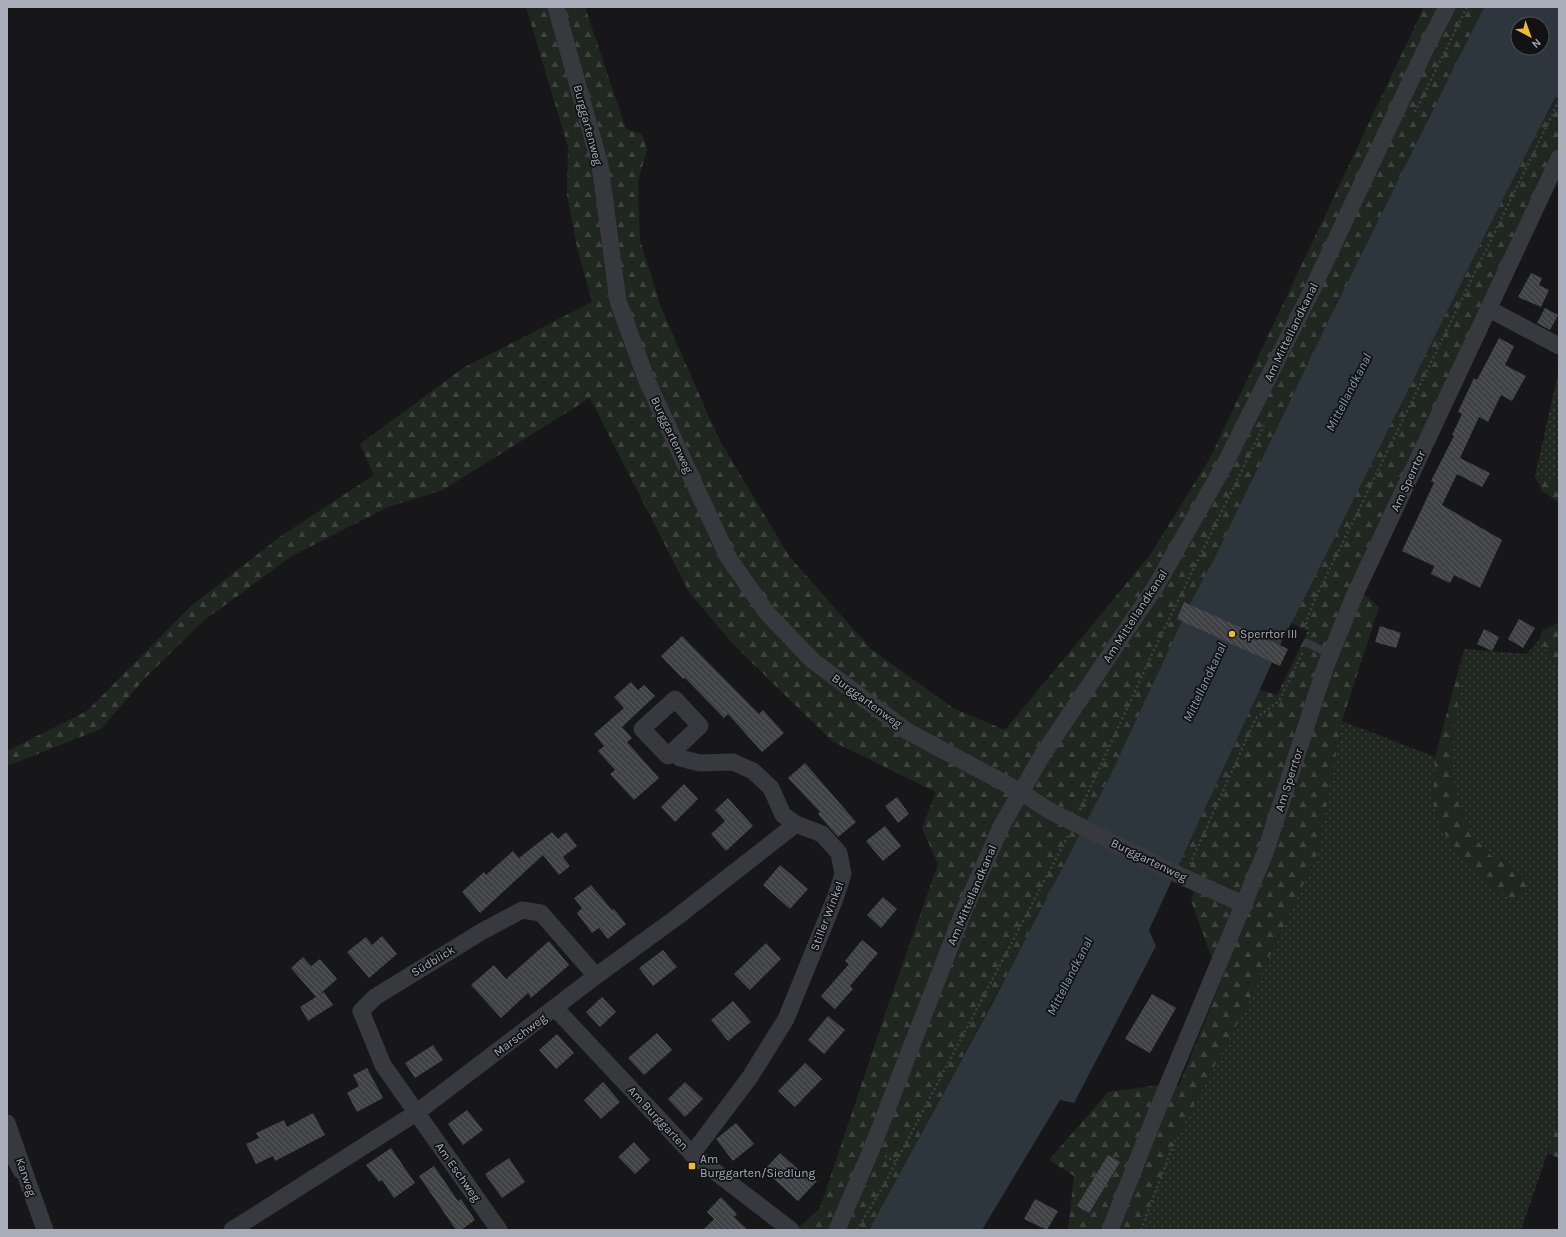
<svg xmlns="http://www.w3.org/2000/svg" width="1566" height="1237" font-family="Karla,sans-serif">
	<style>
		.grass { fill: url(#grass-dots) }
		.forest { fill: url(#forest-firs) }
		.water { fill: #2d353d; fill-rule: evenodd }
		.building { fill: url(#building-back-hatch) }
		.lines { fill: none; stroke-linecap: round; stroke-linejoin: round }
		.path { stroke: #3e4045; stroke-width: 2.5; stroke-dasharray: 2 3; stroke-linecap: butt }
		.lane { stroke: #38393e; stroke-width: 8 }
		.street { stroke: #38393e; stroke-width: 17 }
		.street-bridge { stroke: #38393e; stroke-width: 17 }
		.poi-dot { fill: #eeb93a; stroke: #121214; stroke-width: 1.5 }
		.labels { text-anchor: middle; stroke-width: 3.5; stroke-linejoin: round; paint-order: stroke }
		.street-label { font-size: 12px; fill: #a9adb9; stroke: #121214 }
		.poi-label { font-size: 12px; fill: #a9adb9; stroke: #121214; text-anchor: start }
		.water-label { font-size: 13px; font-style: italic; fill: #819ab3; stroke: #121214 }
	</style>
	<defs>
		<pattern id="grass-dots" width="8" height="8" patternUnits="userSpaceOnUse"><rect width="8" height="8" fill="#1f2720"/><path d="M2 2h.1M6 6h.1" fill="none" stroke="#3d443e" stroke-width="1.8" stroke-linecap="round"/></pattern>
		<pattern id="forest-firs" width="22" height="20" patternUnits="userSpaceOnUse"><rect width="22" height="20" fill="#1f2720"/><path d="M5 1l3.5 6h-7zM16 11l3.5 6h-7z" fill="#3d443e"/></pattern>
		<pattern id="building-back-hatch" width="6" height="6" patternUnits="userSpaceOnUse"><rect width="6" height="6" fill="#414246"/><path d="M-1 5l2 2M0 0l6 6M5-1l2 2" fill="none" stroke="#5a5b5f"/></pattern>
	</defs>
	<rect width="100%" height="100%" fill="#171719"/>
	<path class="grass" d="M1559,369V482L1535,476Z
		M1539,640L1559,666V1120L1521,1230H1141L1175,1140L1245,1009L1318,853L1342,721L1435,757L1433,804L1446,837L1509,864L1488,854L1469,830L1456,798L1451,761L1464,649L1527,654Z"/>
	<path class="forest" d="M526,7H585L626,129L642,134L647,150L638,181L640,240L662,310L719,439L789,556L871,649L953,708L1005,730L1150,555L1210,458L1424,7H1484L1226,535C1185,614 1150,696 1110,776C1033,929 951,1079 869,1230H796L820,1208L883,1020L938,864L922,828L936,792L832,741L734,645L689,592L590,398L443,490L388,507L292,556L202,622L145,678L101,729L7,766V751L87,711L191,606L281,536L374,475L360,444L463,368L592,302L577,247L567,195L568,147Z
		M1559,90V146L1352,584L1379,607L1342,721L1318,853L1245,1009L1175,1140L1141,1230H1068L1074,1176L1049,1160L1108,1092L1160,1085L1179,1086L1226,969L1213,961L1191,901L1198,878L1177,869L1259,690L1277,695L1308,631L1291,623L1501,203Z
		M1535,476L1559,482V503L1542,491Z
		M1559,622V666L1539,640L1542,631Z
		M1464,649L1451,761L1456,798L1469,830L1488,854L1509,864L1526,877L1525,891L1515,899L1494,891L1471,869L1446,837L1433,804L1435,757Z
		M1559,1120V1158L1547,1153Z"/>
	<path class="water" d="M1484,7H1559V90L1501,203L1311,585L1282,641L1149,930L1156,946L1074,1103L1060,1100L982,1230H869L992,1004L1111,774L1191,602L1215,557L1326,326ZM1518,24H1542V48H1518Z"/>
	<path class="building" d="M1531,273L1542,278L1539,285L1549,290L1541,307L1518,297Z
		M1545,308L1558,315L1550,330L1537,323Z
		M1499,338L1514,346L1505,365L1526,376L1512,401L1501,395L1488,422L1479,417L1460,458L1490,473L1482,487L1457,474L1442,505L1502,540L1480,588L1454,575L1450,583L1431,574L1434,566L1402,551L1434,483L1431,481L1454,436L1452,435L1462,414L1458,412L1474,378L1477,380Z
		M1184,602L1288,649L1280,666L1177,619Z
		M1519,619L1535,628L1523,648L1508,639Z
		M1380,626L1401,633L1396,648L1375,642Z
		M1484,629L1499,637L1492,651L1477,644Z
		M682,636L759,714L763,710L784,733L762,752L728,714L724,718L685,678L683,679L661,656Z
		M631,682L638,690L644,685L655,696L622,727L632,738L627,742L659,778L634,800L610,774L615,770L598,751L604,746L594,734L624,708L614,697Z
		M805,763L856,822L838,837L818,814L820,812L788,778Z
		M684,784L698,799L675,822L661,807Z
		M897,797L909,814L898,823L885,806Z
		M728,798L753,826L726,851L711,834L725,821L715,810Z
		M885,826L901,846L883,861L866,841Z
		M552,832L558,839L566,832L577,846L563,857L570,866L559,875L543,855L480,913L462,892L484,872L486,875L513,851L519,858Z
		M780,865L808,889L790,909L763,885Z
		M591,885L612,910L614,909L626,924L608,939L599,928L592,933L577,913L582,908L574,898Z
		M883,897L897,909L881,928L867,915Z
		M382,936L397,954L369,978L347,952L366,937L372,945Z
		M862,940L878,953L850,986L853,989L835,1009L821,996L849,964L845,961Z
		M549,941L569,965L531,998L528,993L501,1018L471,985L494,965L506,979Z
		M766,943L781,959L750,990L734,974Z
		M663,950L677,967L653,986L639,968Z
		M303,957L311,966L320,959L337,979L319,995L324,992L333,1005L308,1021L300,1007L316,997L291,968Z
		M1152,994L1176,1008L1150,1053L1125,1039Z
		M602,997L616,1012L600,1027L586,1012Z
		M733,1001L751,1022L728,1041L711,1020Z
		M828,1016L845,1030L824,1054L808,1040Z
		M657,1033L672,1050L644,1075L628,1058Z
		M557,1034L574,1053L556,1069L539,1050Z
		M433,1045L443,1060L415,1078L405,1063Z
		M805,1063L822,1079L795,1107L778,1091Z
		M367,1068L383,1098L357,1112L347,1093L359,1086L353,1075Z
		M603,1082L620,1102L601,1119L584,1100Z
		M685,1082L703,1099L685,1117L668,1099Z
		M467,1110L483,1130L463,1145L448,1124Z
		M313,1113L325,1135L275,1161L273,1156L256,1164L246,1144L259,1138L256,1133L284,1120L287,1127Z
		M736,1123L754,1144L733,1161L716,1139Z
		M634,1142L650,1160L635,1174L618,1157Z
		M391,1148L415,1183L394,1198L382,1180L379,1182L366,1165Z
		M780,1153L801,1172L804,1169L817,1181L798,1201L764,1170Z
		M1108,1155L1120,1162L1089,1213L1077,1206Z
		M509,1158L525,1182L502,1198L485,1174Z
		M434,1166L458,1201L461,1199L475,1220L461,1230H456L419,1176Z
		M721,1197L737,1214L734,1217L748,1230H703L714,1219L707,1212Z
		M1035,1199L1058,1211L1047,1230L1024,1219Z"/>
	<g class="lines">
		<path class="path" d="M1415,112L1467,7
			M1308,634L1306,621L1315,599L1559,101
			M1080,810L1154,650L1264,425
			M1190,864L1256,718L1279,701L1303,652
			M885,1156L896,1162
			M857,1230L885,1183L1068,836
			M1141,1230L1175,1140"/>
		<path class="lane" d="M1307,643L1330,654
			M7,1154L18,1174"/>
		<path class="street" d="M556,7L600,165L618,301L647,381L728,557L767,613L812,660L907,731L1021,792L1050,811
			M1489,309L1559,346
			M675,699L700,726L668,756L642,729Z
			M673,751L680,758L700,763L733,762L753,771L771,788L783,815L796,824L822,834L839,853L843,874L836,896L786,1019L750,1077L692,1154
			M1181,876L1245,905
			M555,1008L692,1154L791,1230
			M7,1123L45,1230
			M232,1230L416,1113L596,976L677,917L796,824
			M499,1230L383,1065L361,1011L375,997L481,932L522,910L541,913L596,976
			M837,1230L872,1148L965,908L1002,825L1043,754L1156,586L1225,464L1313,288L1425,50L1447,7
			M1110,1230L1156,1113L1265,853L1325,668L1355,594L1559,158"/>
		<path class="street-bridge" d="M1050,811L1181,876"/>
	</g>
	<g class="poi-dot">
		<circle cx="1232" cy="634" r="4"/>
		<rect x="688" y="1162" width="8" height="8" rx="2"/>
	</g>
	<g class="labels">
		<g class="street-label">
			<text transform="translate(588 125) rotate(75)" y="4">Burggartenweg</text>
			<text transform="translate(1291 332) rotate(-64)" y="4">Am Mittellandkanal</text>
			<text transform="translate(672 435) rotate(65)" y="4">Burggartenweg</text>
			<text transform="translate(1408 481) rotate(-65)" y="4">Am Sperrtor</text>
			<text transform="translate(1135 616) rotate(-57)" y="4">Am Mittellandkanal</text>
			<text transform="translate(867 701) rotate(36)" y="4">Burggartenweg</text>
			<text transform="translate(1289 780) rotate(-72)" y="4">Am Sperrtor</text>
			<text transform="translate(1149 860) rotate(26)" y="4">Burggartenweg</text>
			<text transform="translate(972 895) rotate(-67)" y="4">Am Mittellandkanal</text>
			<text transform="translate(827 916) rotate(-69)" y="4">Stiller Winkel</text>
			<text transform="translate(433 961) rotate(-31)" y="4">Südblick</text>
			<text transform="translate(520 1035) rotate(-37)" y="4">Marschweg</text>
			<text transform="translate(658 1118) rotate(47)" y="4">Am Burggarten</text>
			<text transform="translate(458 1172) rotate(55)" y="4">Am Eschweg</text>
			<text transform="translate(26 1177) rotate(71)" y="4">Karweg</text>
		</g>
		<g class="poi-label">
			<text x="1240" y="638">Sperrtor III</text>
			<text x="700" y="1163">Am<tspan x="700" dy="14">Burggarten/Siedlung</tspan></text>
		</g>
		<g class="water-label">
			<text transform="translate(1348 392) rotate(-63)" y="5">Mittellandkanal</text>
			<text transform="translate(1204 682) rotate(-65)" y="5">Mittellandkanal</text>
			<text transform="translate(1069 976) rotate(-63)" y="5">Mittellandkanal</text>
		</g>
	</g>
	<rect width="1566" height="1237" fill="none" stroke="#a9adb9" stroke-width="16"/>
	<g transform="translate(1530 36) rotate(139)"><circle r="19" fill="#121214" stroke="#4e5056"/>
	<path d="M0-3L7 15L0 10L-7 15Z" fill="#eeb93a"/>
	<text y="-6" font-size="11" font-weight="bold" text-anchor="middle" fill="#a9adb9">N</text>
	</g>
</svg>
